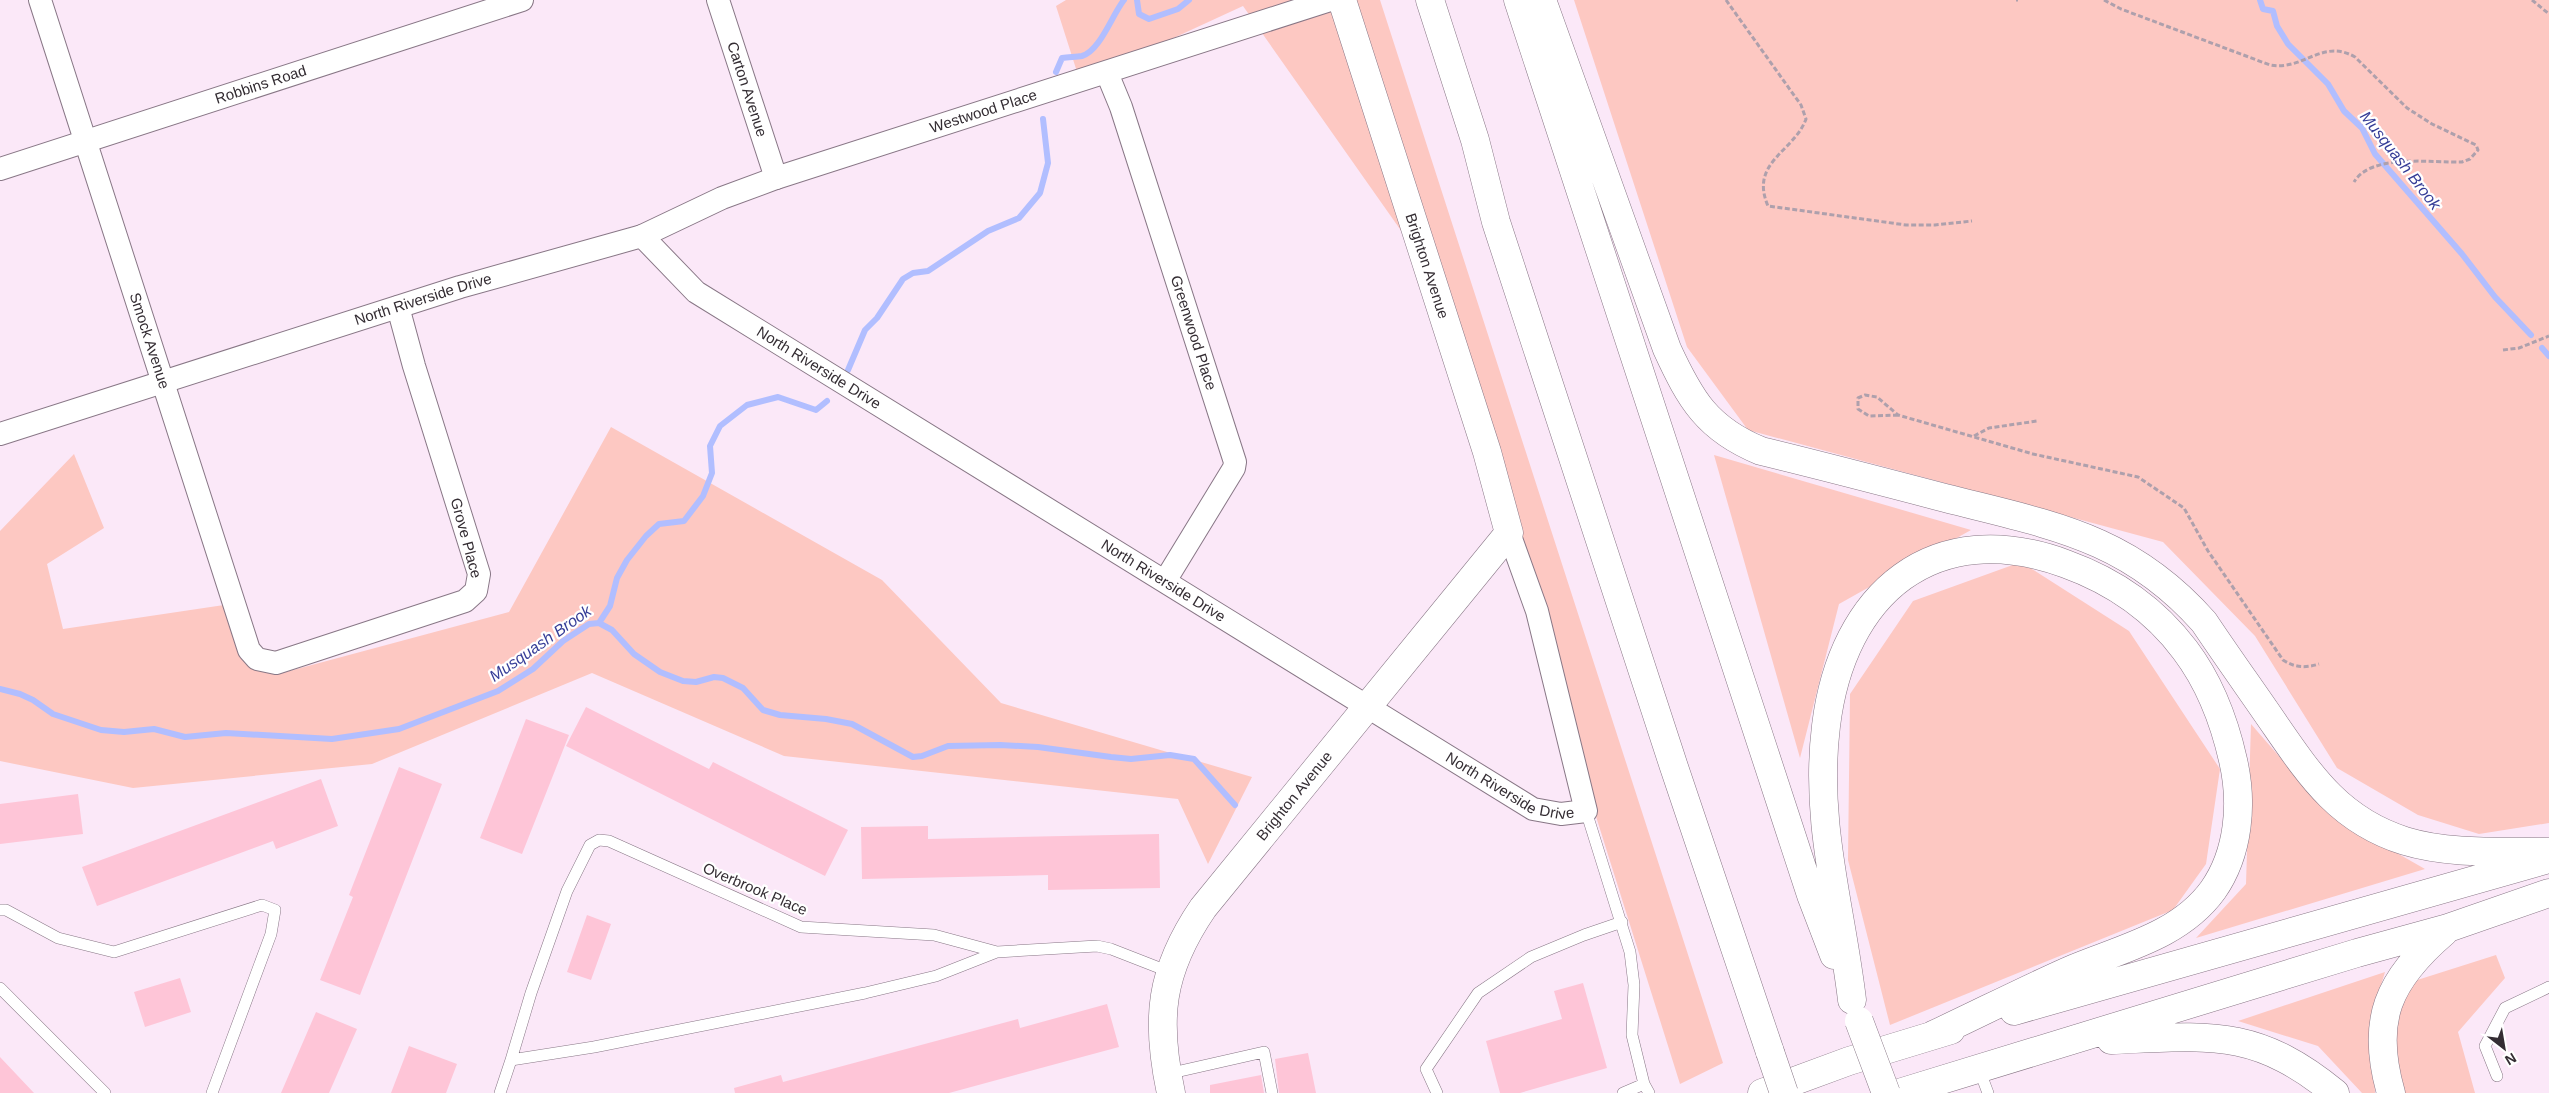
<svg xmlns="http://www.w3.org/2000/svg" width="2549" height="1093" font-family="Helvetica,sans-serif">
	<style>
		.green { fill: #fdc8c2 }
		.lines { fill: none; stroke-linecap: round; stroke-linejoin: round }
		.stream { stroke: #b1beff; stroke-width: 6 }
		.building { fill: #fec5d7 }
		.lane-casing { stroke: #887786; stroke-width: 12 }
		.street-casing { stroke: #887786; stroke-width: 24 }
		.secondary-casing { stroke: #887786; stroke-width: 29 }
		.highway-casing { stroke: #887786; stroke-width: 29 }
		.path { stroke: #aea0ac; stroke-width: 3; stroke-dasharray: 5 2.5; stroke-linecap: butt }
		.lane { stroke: #fff; stroke-width: 11 }
		.street { stroke: #fff; stroke-width: 22 }
		.secondary { stroke: #fff; stroke-width: 28 }
		.highway { stroke: #fff; stroke-width: 28 }
		.highway-bridge-casing { stroke: #887786; stroke-width: 29; stroke-linecap: butt }
		.highway-bridge { stroke: #fff; stroke-width: 28 }
		.labels { text-anchor: middle; stroke-width: 4.5; stroke-linejoin: round; paint-order: stroke }
		.street-label { font-size: 15px; fill: #342d33; stroke: #fff }
		.water-label { font-size: 16px; font-style: italic; fill: #363d97; stroke: #fff }
	</style>
	<rect width="100%" height="100%" fill="#fbe8f8"/>
	<path class="green" d="M1066,0H1380L1723,1063L1680,1084L1421,259L1243,6L1115,65L1078,75L1056,6Z
		M1574,0H2549V823L2479,834L2418,815L2337,768L2255,636L2163,542L1748,430L1687,347Z
		M611,427L882,580L1001,703L1252,777L1208,864L1178,799L784,756L592,673L372,764L133,788L0,761V531L74,454L104,528L47,564L63,629L224,605L282,673L509,612Z
		M1714,455L1971,530L1839,604L1800,758Z
		M2021,562L2129,631L2220,769L2206,864L2173,910L1890,1025L1848,860L1850,694L1913,601Z
		M2251,724L2330,815L2425,869L2196,938L2246,884Z
		M2496,955L2505,978L2458,1032L2475,1093H2398L2387,1049L2411,982Z
		M2385,972L2372,1015L2375,1093H2362L2318,1046L2238,1021Z"/>
	<g class="lines">
		<path class="stream" d="M1137,0L1139,14L1149,19L1178,9L1189,0
			M2260,0L2263,9L2273,11L2277,26L2288,44L2328,84L2344,111L2362,128L2375,154L2462,254L2495,297L2531,335
			M1056,72L1062,58C1069,57 1076,57 1082,56C1100,51 1112,15 1124,0
			M2542,348L2549,356
			M848,370L865,330L877,318L903,279L913,273L928,271L988,231L1019,218L1040,193L1048,163L1043,119
			M599,623L610,606L617,578L627,560L646,536L659,524L684,521L703,496L712,473L710,446L720,426L747,405L778,397L816,410L827,401
			M0,689L20,694L33,700L53,714L101,730L124,732L154,729L185,737L226,733L332,739L399,729L498,691L533,669L563,641L589,624L599,623L612,630L634,654L660,672L683,681L696,682L714,677L723,678L743,688L763,710L780,715L826,719L852,724L913,757L922,756L948,746L1000,745L1038,747L1111,757L1131,759L1170,755L1194,759L1235,805"/>
	</g>
	<path class="building" d="M586,707L709,769L713,762L848,830L825,876L566,746Z
		M526,719L569,735L522,854L480,838Z
		M399,767L442,784L360,995L320,980L353,897L349,895Z
		M321,779L338,826L276,849L273,841L97,906L82,867Z
		M78,794L83,834L0,844V804Z
		M928,826V839L1159,834L1160,888L1048,890V875L862,879L861,827Z
		M587,915L611,924L591,980L567,972Z
		M180,978L191,1012L145,1027L134,992Z
		M1583,983L1607,1068L1520,1093H1500L1486,1041L1562,1019L1554,991Z
		M1107,1004L1119,1047L949,1093H735L734,1088L781,1075L783,1082L1018,1019L1020,1028Z
		M316,1012L357,1029L329,1093H281Z
		M409,1046L457,1064L446,1093H391Z
		M1308,1053L1316,1093H1279L1275,1059Z
		M0,1057L34,1093H0Z
		M1261,1075L1264,1093H1210V1085Z"/>
	<g class="lines">
		<g class="lane-casing">
			<path id="lane" d="M1586,811L1630,952L1634,985L1632,1035L1644,1084L1649,1093
				M0,910H6L58,938L114,952L262,905L275,910L271,934L212,1093
				M0,988L105,1093
				M511,1060L531,993L567,891L590,845L599,840L609,841L801,927L934,935L997,952L1097,946L1111,949L1170,972
				M1979,1069L1988,1093
				M1167,1074L1264,1052L1272,1093
				M2497,1076L2485,1046L2505,1008L2549,987
				M500,1093L511,1060L594,1047L865,993L936,976L997,952
				M1437,1093L1426,1069L1478,993L1531,957L1584,935L1622,922
				M1623,1093L1644,1084"/>
		</g>
		<g class="street-casing">
			<g id="street">
				<path id="s1" d="M40,0L249,650L257,659L276,663L465,601L476,591L479,574L414,366L398,307"/>
				<path id="s2" d="M718,0L776,178"/>
				<path id="s3" d="M1107,73L1121,107L1235,462L1234,468L1165,581"/>
				<path id="s4" d="M0,169L522,0"/>
				<path id="s5" d="M642,236L722,198L776,178L1330,0"/>
				<path id="s6" d="M0,434L460,287L642,236L696,292L1533,809L1561,814L1586,811L1537,611L1509,533"/>
			</g>
		</g>
		<g class="secondary-casing">
			<g id="secondary">
				<path id="s7" d="M1171,1093C1155,1019 1160,971 1203,908L1509,533L1487,452L1342,0"/>
			</g>
		</g>
		<g class="highway-casing">
			<path id="highway" d="M1430,0L1475,140L1496,222L1674,767L1770,1052
				M1518,0L1811,895L1834,955
				M1542,0L1667,349C1690,399 1707,429 1761,451C1823,466 1884,482 1945,498C2050,525 2128,536 2204,622C2226,655 2249,687 2271,719C2309,774 2338,820 2405,841C2451,855 2502,851 2549,852
				M1852,1000C1841,906 1814,823 1826,726C1842,593 1934,515 2066,564C2113,581 2155,610 2185,650C2210,683 2224,720 2233,760C2243,803 2239,853 2213,890C2179,937 2119,949 2068,971C2023,991 1978,1014 1933,1035
				M2014,1011L2545,860
				M2111,1040C2207,1036 2255,1027 2335,1093
				M1762,1093L1849,1061L1951,1030
				M1899,1093L2357,953L2448,928L2549,893
				M2391,1093C2370,1020 2388,980 2444,932"/>
		</g>
		<path class="path" d="M1726,0L1801,105L1806,119C1794,152 1749,162 1768,206L1906,225H1935L1972,221
			M2016,0H2018
			M2104,0L2121,9L2270,65C2304,71 2322,38 2355,57L2407,108L2432,124L2476,145L2478,150L2470,159L2462,162C2433,163 2371,153 2354,182
			M2532,0L2549,14
			M2503,350L2519,348L2549,336
			M1898,415L1869,416L1858,409V398L1865,395L1877,397L1898,415L2033,454L2138,477L2184,508L2208,551L2283,660C2295,668 2306,668 2319,664
			M1974,436L1989,428L2037,421"/>
		<use href="#lane" class="lane"/>
		<use href="#street" class="street"/>
		<use href="#secondary" class="secondary"/>
		<use href="#highway" class="highway"/>
		<g class="highway-bridge-casing">
			<path id="highway-bridge" d="M1859,1021L1886,1093
				M1770,1052L1784,1093"/>
		</g>
		<use href="#highway-bridge" class="highway-bridge"/>
	</g>
	<g class="labels">
		<g class="street-label">
			<text dy="5" stroke="none"><textPath href="#s4" startOffset="274">Robbins Road</textPath></text>
			<text dy="5" stroke="none"><textPath href="#s2" startOffset="94">Carton Avenue</textPath></text>
			<text dy="5" stroke="none"><textPath href="#s5" startOffset="364">Westwood Place</textPath></text>
			<text transform="translate(1427 266) rotate(72)" y="5">Brighton Avenue</text>
			<text dy="5" stroke="none"><textPath href="#s6" startOffset="444">North Riverside Drive</textPath></text>
			<text dy="5" stroke="none"><textPath href="#s3" startOffset="274">Greenwood Place</textPath></text>
			<text dy="5" stroke="none"><textPath href="#s1" startOffset="358">Smock Avenue</textPath></text>
			<text dy="5" stroke="none"><textPath href="#s6" startOffset="894">North Riverside Drive</textPath></text>
			<text transform="translate(466 538) rotate(75)" y="5">Grove Place</text>
			<text dy="5" stroke="none"><textPath href="#s6" startOffset="1299">North Riverside Drive</textPath></text>
			<text dy="5" stroke="none"><textPath href="#s6" startOffset="1704">North Riverside Drive</textPath></text>
			<text dy="5" stroke="none"><textPath href="#s7" startOffset="339">Brighton Avenue</textPath></text>
			<text transform="translate(755 889) rotate(23)" y="5">Overbrook Place</text>
		</g>
		<g class="water-label">
			<text transform="translate(2401 160) rotate(52)" y="6">Musquash Brook</text>
			<text transform="translate(540 643) rotate(-35)" y="6">Musquash Brook</text>
		</g>
	</g>
	<g transform="translate(2504 1048) rotate(149)" stroke="#ffffff" stroke-width="4" paint-order="stroke">
	<path d="M0-4L9 19L0 12L-9 19Z" fill="#342d33"/>
	<text y="-8" font-size="14" font-weight="bold" text-anchor="middle" fill="#342d33">N</text>
	</g>
</svg>
